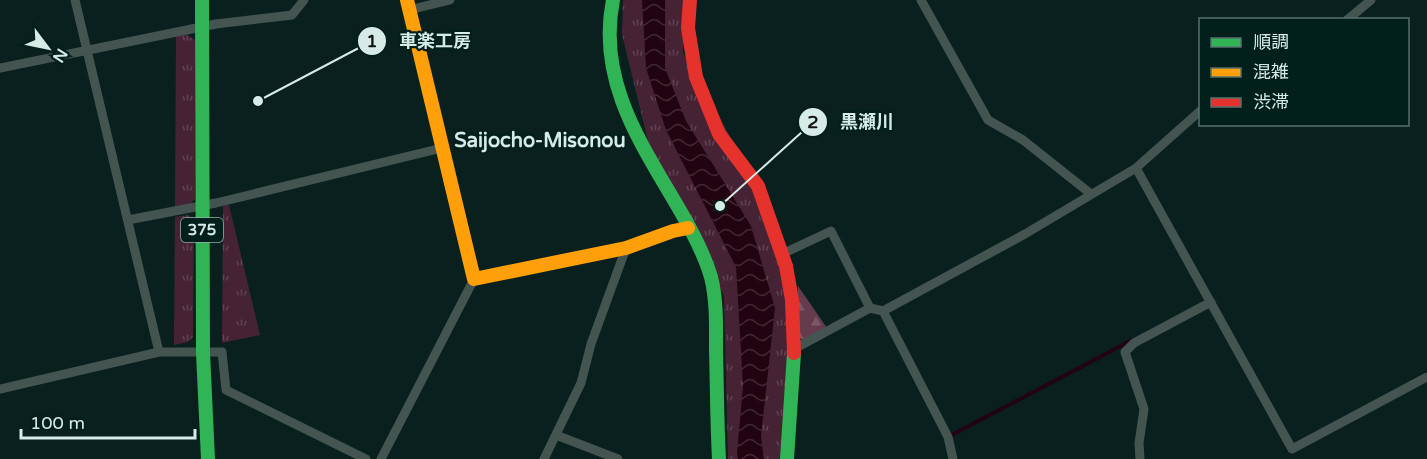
<svg xmlns="http://www.w3.org/2000/svg" width="1427" height="459" font-family="'Varela Round','Noto Sans JP',sans-serif">
	<style>
		.grass { fill: url(#grass-tufts) }
		.forest { fill: url(#forest-firs) }
		.water { fill: url(#water-waves) }
		.lines { fill: none; stroke-linecap: round; stroke-linejoin: round }
		.stream { stroke: #220312; stroke-width: 4 }
		.street { stroke: #445451; stroke-width: 9 }
		.fast { stroke: #30b455; stroke-width: 14 }
		.slow { stroke: #ff9f0a; stroke-width: 14 }
		.jam { stroke: #e5322d; stroke-width: 14 }
		.labels { text-anchor: middle; stroke-width: 4.5; stroke-linejoin: round; paint-order: stroke }
		.shield { fill: #011f1b; stroke: #96aeaa; stroke-width: 1.5 }
		.shield-label { font-size: 15px; font-weight: bold; fill: #d6ebe7 }
		.quarter-label { font-size: 20px; font-weight: bold; fill: #d6ebe7; stroke: #011f1b }
		.leader { fill: none; stroke: #d6ebe7; stroke-width: 2 }
		.callout-dot { fill: #d6ebe7; stroke: #011f1b; stroke-width: 2 }
		.mark-label { font-size: 18px; text-anchor: middle; font-weight: bold; fill: #111 }
		.callout-label { font-size: 18px; text-anchor: middle; font-weight: bold; fill: #d6ebe7; stroke: #011f1b; stroke-width: 4.5; stroke-linejoin: round; paint-order: stroke }
	</style>
	<defs>
		<pattern id="grass-tufts" width="24" height="20" patternUnits="userSpaceOnUse" patternTransform="scale(1.5)"><rect width="24" height="20" fill="#462334"/><path d="M3 7l-1-3M5 7V3M7 7l1-3M15 17l-1-3M17 17v-4M19 17l1-3" fill="none" stroke="#604351"/></pattern>
		<pattern id="forest-firs" width="22" height="20" patternUnits="userSpaceOnUse" patternTransform="scale(1.5)"><rect width="22" height="20" fill="#653b4e"/><path d="M5 1l3.5 6h-7zM16 11l3.5 6h-7z" fill="#7a5868"/></pattern>
		<pattern id="water-waves" width="16" height="10" patternUnits="userSpaceOnUse" patternTransform="scale(1.5)"><rect width="16" height="10" fill="#220312"/><path d="M0 5q4-4 8 0t8 0" fill="none" stroke="#412834"/></pattern>
	</defs>
	<rect width="100%" height="100%" fill="#0a201e"/>
	<path class="grass" d="M623,0H685L683,53L758,186L792,300L785,388L784,459H728L724,296L655,170L622,34Z
		M187,35L195,40V199L189,205L175,206L176,36Z
		M229,205L260,335L222,343L223,206Z
		M188,215L194,219L193,337L188,342L174,345L175,217Z"/>
	<path class="forest" d="M798,286L827,328L807,339H801L797,331Z"/>
	<path class="water" d="M642,0H665V68L686,121L751,226L775,308L761,436L764,459H738L737,453L743,386L736,267L666,130L646,68Z"/>
	<g class="lines">
		<path class="stream" d="M948,437L1132,340"/>
		<path class="street" d="M75,0L159,352
			M921,0L988,120L1023,140L1091,194
			M409,10L450,0
			M1347,20L1371,0
			M0,68L216,24L292,15L304,0
			M1136,168L1292,449L1427,377
			M128,220L216,203L442,148
			M782,254L831,231L870,308
			M883,311L948,437L953,459
			M794,349L870,308L883,311L1025,234L1136,168L1200,111
			M0,389L159,352H222L226,390L366,459
			M556,435L618,459
			M381,459L474,279
			M544,459L581,383L591,344L626,248
			M1140,459L1139,443L1144,409L1125,352L1134,343L1211,302"/>
		<path class="fast" d="M202,0L203,353L208,459
			M613,0C597,80 640,142 678,207C691,229 704,253 711,277C717,301 716,326 716,350C717,386 717,423 719,459
			M787,459L794,353"/>
		<path class="slow" d="M407,0L474,279L626,248L673,231L688,228"/>
		<path class="jam" d="M690,0L688,28L696,77L719,134L758,186L786,266L792,300L794,353"/>
	</g>
	<g class="labels">
		<rect class="shield" x="181" y="218" width="42" height="24" rx="4.5"/>
		<g class="shield-label">
			<text x="202" y="235">375</text>
		</g>
		<g class="quarter-label">
			<text x="540" y="147">Saijocho-Misonou</text>
		</g>
	</g>
	<path class="leader" d="M258 101L372 41M720 206L813 122"/>
	<g class="callout-dot">
		<circle cx="258" cy="101" r="6"/>
		<circle cx="720" cy="206" r="6"/>
		<circle cx="372" cy="41" r="15"/>
		<circle cx="813" cy="122" r="15"/>
	</g>
	<g class="mark-label">
		<text x="372" y="47">1</text>
		<text x="813" y="128">2</text>
	</g>
	<g class="callout-label">
		<text x="435" y="47">車楽工房</text>
		<text x="867" y="128">黒瀬川</text>
	</g>
	<rect x="1199" y="18" width="210" height="108" fill="#011f1b" stroke="#56716d" stroke-width="1.5"/>
	<rect x="1211" y="38" width="30" height="9" fill="#30b455" stroke="#56716d" stroke-width="1.5"/>
	<text x="1253" y="48" font-size="18" fill="#d6ebe7">順調</text>
	<rect x="1211" y="68" width="30" height="9" fill="#ff9f0a" stroke="#56716d" stroke-width="1.5"/>
	<text x="1253" y="78" font-size="18" fill="#d6ebe7">混雑</text>
	<rect x="1211" y="98" width="30" height="9" fill="#e5322d" stroke="#56716d" stroke-width="1.5"/>
	<text x="1253" y="108" font-size="18" fill="#d6ebe7">渋滞</text>
	<g transform="translate(48 48) rotate(122)" stroke="#011f1b" stroke-width="4.5" paint-order="stroke">
	<path d="M0-4.5L10 22L0 15L-10 22Z" fill="#d6ebe7"/>
	<text y="-9" font-size="16" font-weight="bold" text-anchor="middle" fill="#d6ebe7">N</text>
	</g>
	<path d="M21 429v9h174v-9" fill="none" stroke="#d6ebe7" stroke-width="3"/>
	<text x="30" y="429" font-size="18" fill="#d6ebe7" stroke="#011f1b" stroke-width="4.5" paint-order="stroke">100 m</text>
</svg>
